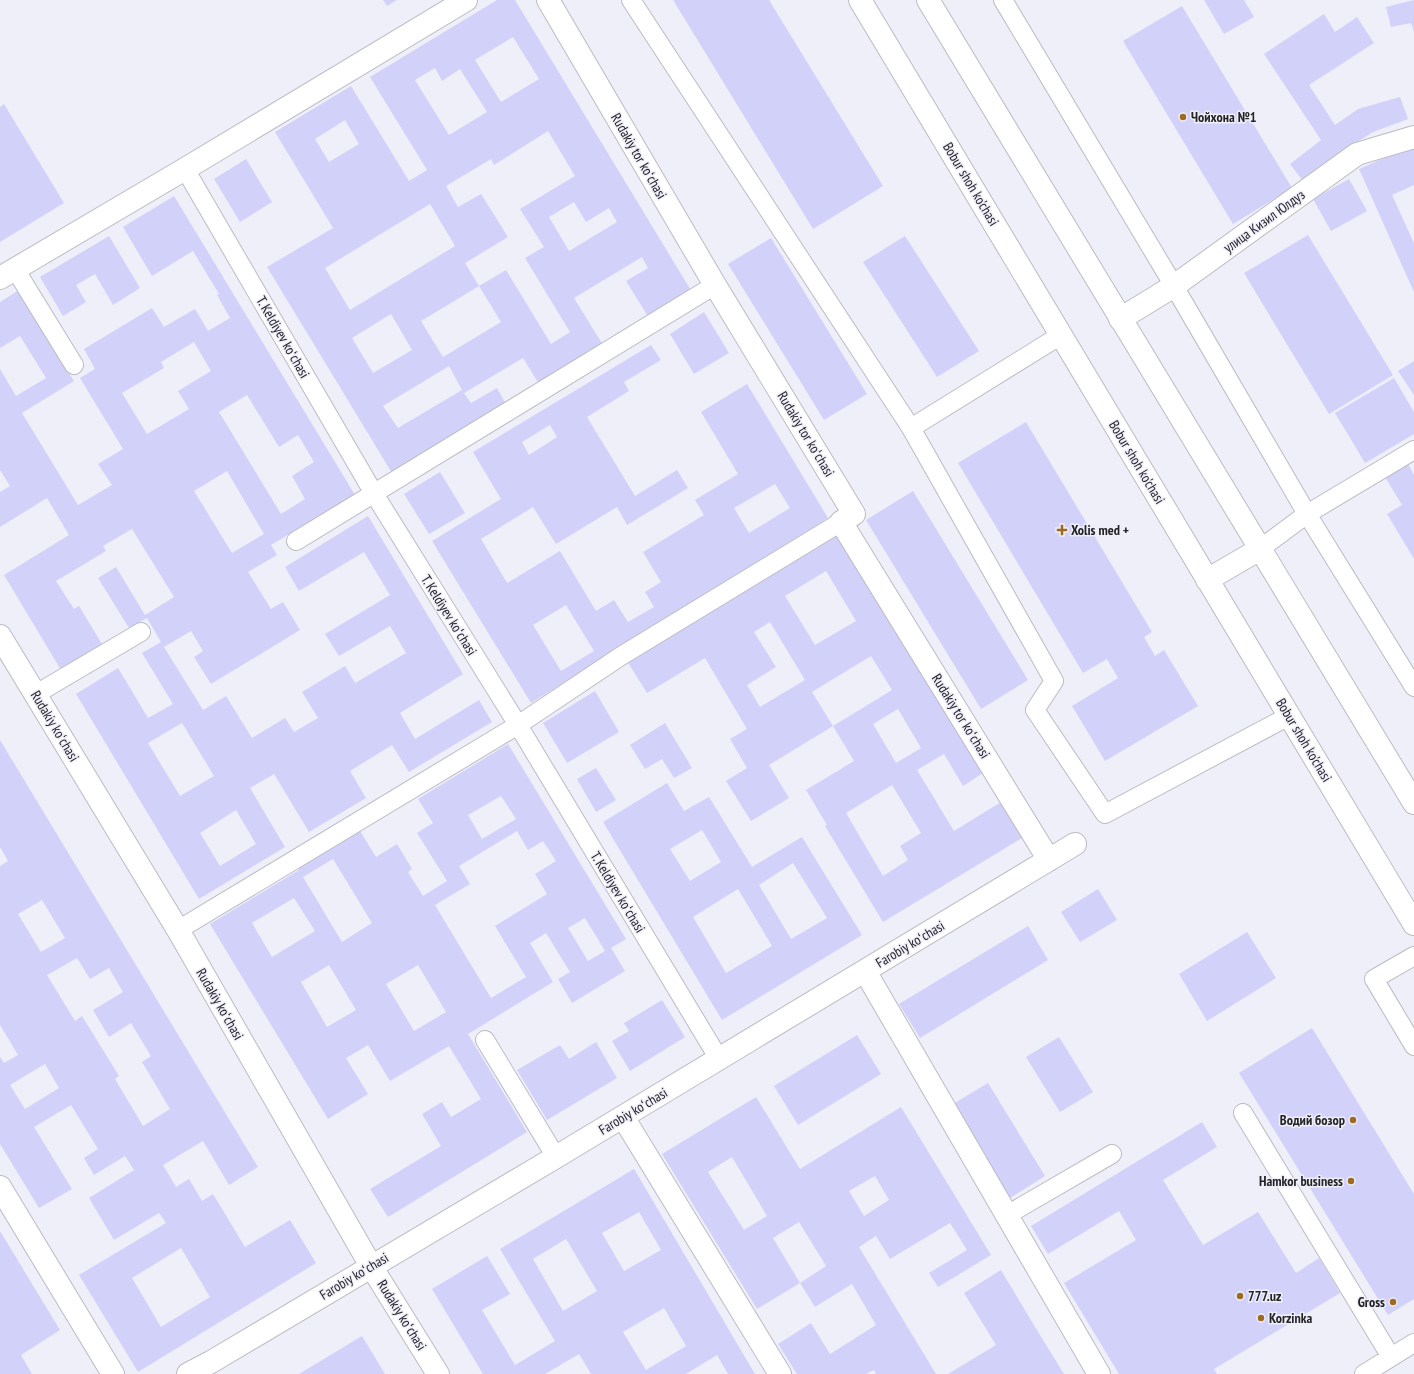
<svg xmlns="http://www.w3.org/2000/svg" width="1414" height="1374" font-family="'PT Sans Narrow',sans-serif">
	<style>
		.building { fill: #d2d1fa; fill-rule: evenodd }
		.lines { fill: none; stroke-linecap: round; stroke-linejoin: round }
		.service-casing { stroke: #bbbbc4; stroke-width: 20 }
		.minor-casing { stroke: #bbbbc4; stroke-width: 24 }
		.primary-casing { stroke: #bbbbc4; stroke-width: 24 }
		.service { stroke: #fff; stroke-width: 18 }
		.minor { stroke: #fff; stroke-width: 22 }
		.primary { stroke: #fff; stroke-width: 22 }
		.poi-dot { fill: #9c6b1f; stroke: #efeff9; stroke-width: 1.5 }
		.labels { text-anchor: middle; stroke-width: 3; stroke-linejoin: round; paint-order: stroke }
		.poi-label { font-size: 14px; font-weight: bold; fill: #232327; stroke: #efeff9; text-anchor: start }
		.street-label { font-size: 14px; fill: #232327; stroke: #efeff9 }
	</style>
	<rect width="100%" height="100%" fill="#efeff9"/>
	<path class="building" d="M383,0H397L387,6Z
		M497,0H515L692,292L649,318L626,281L648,268L642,257L574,298L603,345L539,384L523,358L464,393L471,403L497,388L506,404L392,473L267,267L333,228L275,132L351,86L409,181L427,170L370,77ZM513,37L539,79L501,102L475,60ZM435,68L442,81L460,69L487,112L449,135L415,80ZM345,120L359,144L329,162L315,139ZM548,131L575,176L520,209L544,247L525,258L570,332L551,344L506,270L479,286L465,263L508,237L481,194L458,207L446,186L491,159L494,165ZM574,202L586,222L609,208L617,222L569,251L549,217ZM430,204L455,246L350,310L325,268ZM479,286L501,322L443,357L421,321ZM391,314L412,350L373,373L352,338ZM449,366L462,390L398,428L383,406Z
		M673,0H769L883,186L813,229Z
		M1204,0H1244L1254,17L1224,34Z
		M1414,0V32L1411,23L1391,27L1386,7Z
		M1182,6L1292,188L1233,224L1123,41Z
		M1324,14L1335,32L1357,17L1374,43L1309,85L1335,125L1358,109L1400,97L1408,119L1373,132L1332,158L1303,181L1290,164L1321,140L1264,54Z
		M4,104L64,203L0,242V107Z
		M1414,145V185L1392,195L1414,243V292L1359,169Z
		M246,159L272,202L240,222L214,179Z
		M1349,179L1367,211L1331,231L1313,199Z
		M174,196L355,495L271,545L277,555L248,572L271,609L283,602L300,630L211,684L194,657L203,651L191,631L164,647L203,710L226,696L252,738L285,718L294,732L318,718L302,692L345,666L355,683L406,653L390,626L339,656L325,634L390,595L364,552L299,591L285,567L368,516L463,674L400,713L415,739L479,700L492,722L409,772L392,745L350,771L366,798L309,832L274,774L250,788L285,847L199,899L76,694L118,668L148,718L173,704L142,653L161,642L147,618L129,628L98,578L116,567L145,615L174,597L132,529L103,546L106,551L56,581L74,609L79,606L102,644L61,670L4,575L69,535L47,498L0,527V492L10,486L0,470V369L16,396L46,378L20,336L0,348V302L19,290L74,381L22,413L78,505L112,485L98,464L123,449L80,378L95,369L84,349L152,308L164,327L195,309L208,331L230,318L217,295L219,294L193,251L152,276L123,227ZM194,342L211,371L178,391L189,409L147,434L122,393L164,368L161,362ZM247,395L279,447L298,435L314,462L292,476L305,499L281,514L219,412ZM227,471L264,534L232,553L194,491ZM182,723L214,776L180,796L148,743ZM236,810L256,844L220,866L200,833Z
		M1308,235L1393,375L1329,414L1244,273Z
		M109,236L140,288L113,305L95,274L76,285L86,302L63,316L40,277Z
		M905,236L979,351L937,377L863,262Z
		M771,238L867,394L824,420L728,264Z
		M704,312L729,353L694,374L670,334Z
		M651,345L661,360L624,382L629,391L587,417L635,496L677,470L688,488L627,525L617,507L556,544L533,507L481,539L507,583L560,551L596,611L614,600L628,622L654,607L645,592L661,582L643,552L704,515L695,500L738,474L701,412L747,384L828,518L531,703L432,541L501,499L473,452ZM550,425L557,437L529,455L522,442ZM775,484L790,508L749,533L734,508ZM566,605L594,651L561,671L533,625Z
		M1414,361V395L1398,371Z
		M1394,378L1414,412V434L1365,463L1335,413Z
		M1026,422L1152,632L1144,637L1155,656L1164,650L1198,706L1105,761L1072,706L1118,678L1107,659L1083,673L958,463Z
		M1408,464L1414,475V559L1387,514L1402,505L1385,477Z
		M440,472L465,513L429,534L404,494Z
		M913,491L1028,680L981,709L866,520Z
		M838,534L983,773L963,786L944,754L917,770L954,831L1001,802L1022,838L883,922L825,826L827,825L806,790L854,761L833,726L892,690L871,656L812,692L833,726L769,765L789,798L751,821L726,781L747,768L730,739L747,729L705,658L647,693L627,661ZM826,571L856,621L815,645L785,596ZM770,622L805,680L760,707L747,685L776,667L754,632ZM898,709L921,748L896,763L873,724ZM892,785L921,833L900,846L908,860L883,876L846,813Z
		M595,691L619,732L567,763L543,723Z
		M665,723L692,768L674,778L662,759L645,769L630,745Z
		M0,740L258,1167L229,1185L203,1141L163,1165L176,1187L189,1179L202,1201L213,1194L245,1247L290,1220L316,1263L138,1372L79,1275L166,1223L159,1213L114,1240L89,1198L134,1170L125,1156L94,1175L84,1158L98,1149L71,1105L34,1127L72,1189L39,1208L0,1144V1057L4,1063L18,1055L0,1025V866L8,861L0,847ZM42,900L65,938L41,952L18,914ZM77,958L90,979L109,968L123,992L93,1010L109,1037L131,1023L151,1056L142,1062L170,1109L143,1126L115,1079L119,1076L82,1016L75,1021L47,975ZM45,1064L59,1088L25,1109L10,1085ZM181,1248L210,1297L161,1327L132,1278Z
		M508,744L626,939L611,948L625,971L572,1003L558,979L570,972L546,933L530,943L553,982L468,1034L527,1132L388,1217L370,1189L441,1146L422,1114L442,1102L451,1117L481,1099L449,1046L390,1081L368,1045L346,1058L368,1094L328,1119L210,924L299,870L295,864L357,826L376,857L397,844L412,869L408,872L423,896L447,881L417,833L433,823L418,799ZM501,796L516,819L482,839L468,815ZM517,831L528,850L543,841L556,861L535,874L547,894L495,926L526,977L491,998L435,905L470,884L459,866ZM333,859L372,923L342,942L303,877ZM294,898L315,931L272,957L252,923ZM585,918L605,951L588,961L568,928ZM329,965L356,1010L327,1027L301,982ZM418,965L446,1012L414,1031L386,984Z
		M596,768L616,800L596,812L577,779Z
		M667,783L684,811L709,797L752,867L802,837L862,935L722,1020L603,822ZM702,830L721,862L690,881L670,849ZM793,863L827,918L791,939L759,885ZM738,889L772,946L726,973L693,917Z
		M1098,889L1117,920L1080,942L1061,912Z
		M1028,926L1048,960L920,1038L899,1004Z
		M1247,932L1276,978L1207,1021L1179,974Z
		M662,1000L685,1037L630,1071L612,1041L629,1031L624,1023Z
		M1312,1028L1414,1194V1299L1388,1315L1239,1073Z
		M857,1035L881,1074L798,1125L774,1086Z
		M1059,1037L1093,1092L1060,1112L1026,1057Z
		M596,1042L617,1078L547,1120L517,1070L560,1045L569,1059Z
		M988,1083L1045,1176L1010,1198L953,1104Z
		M756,1097L800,1169L901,1107L991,1255L938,1287L929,1273L967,1250L950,1223L890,1259L876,1236L859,1247L936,1374H876L874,1370L866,1374H797L778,1344L811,1323L830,1354L876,1325L852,1284L815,1307L800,1283L826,1266L799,1222L773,1238L800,1283L757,1309L662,1154ZM732,1157L767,1216L744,1230L708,1172ZM875,1176L889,1200L864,1216L849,1191Z
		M1202,1122L1217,1147L1163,1180L1203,1245L1258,1212L1296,1273L1319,1258L1340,1293L1214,1369L1217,1374H1119L1064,1283L1136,1240L1119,1211L1048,1254L1031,1226Z
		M634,1169L755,1374H728L717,1355L686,1374H591L579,1354L545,1374H483L432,1289L487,1256L510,1294L482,1310L515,1365L555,1341L500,1249ZM639,1212L661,1250L624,1271L602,1233ZM566,1239L597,1291L563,1311L533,1259ZM664,1308L686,1346L646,1370L623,1332Z
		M0,1231L60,1330L21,1355L32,1374H0Z
		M1001,1270L1032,1322L1064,1374H948L996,1345L964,1293Z
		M362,1336L385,1374H299Z"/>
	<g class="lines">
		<g class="service-casing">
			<path id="service" d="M631,0L911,428L1054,681L1035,710L1105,814L1289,716
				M1003,0L1174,286L1307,514L1414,687
				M185,169L373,492L518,725L719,1059
				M15,269L74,365
				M911,428L1061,335
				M296,541L715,285
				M1260,549L1307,514L1414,450
				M36,694L141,632
				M178,930L518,725L621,656L841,522
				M1414,956L1374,979L1414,1046
				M485,1040L556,1157
				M1243,1113L1391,1357
				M1007,1215L1112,1154
				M1364,1374L1414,1343"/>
		</g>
		<g class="minor-casing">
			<path id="minor" d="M548,0L715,285L854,514L841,522L1049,860
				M0,278L185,169L466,0
				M1120,319L1174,286L1357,154L1414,137
				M0,636L178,930L371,1266L438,1374
				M865,971L1099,1374
				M623,1117L780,1374
				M0,1187L113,1374
				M188,1374L211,1362L556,1157L1075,844"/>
		</g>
		<g class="primary-casing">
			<path id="primary" d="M860,0L1414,924
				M928,0L1414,803
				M1207,580L1260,549"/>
		</g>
		<use href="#service" class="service"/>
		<use href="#minor" class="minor"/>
		<use href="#primary" class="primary"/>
	</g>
	<g class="poi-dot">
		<circle cx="1183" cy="117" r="4"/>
		<path d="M1060 524h4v4h4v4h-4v4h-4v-4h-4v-4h4z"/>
		<circle cx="1353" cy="1120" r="4"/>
		<circle cx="1351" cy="1181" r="4"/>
		<circle cx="1240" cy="1296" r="4"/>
		<circle cx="1393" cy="1302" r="4"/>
		<circle cx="1261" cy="1318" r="4"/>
	</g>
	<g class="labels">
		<g class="poi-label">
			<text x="1191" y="122">Чойхона №1</text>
			<text x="1071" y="535">Xolis med +</text>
			<text x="1345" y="1125" text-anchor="end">Водий бозор</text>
			<text x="1343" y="1186" text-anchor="end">Hamkor business</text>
			<text x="1248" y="1301">777.uz</text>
			<text x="1385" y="1307" text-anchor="end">Gross</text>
			<text x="1269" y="1323">Korzinka</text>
		</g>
		<g class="street-label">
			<text transform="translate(639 156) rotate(60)" y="5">Rudakiy tor koʻchasi</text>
			<text transform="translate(971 184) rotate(59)" y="5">Bobur shoh ko'chasi</text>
			<text transform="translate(1264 221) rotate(-36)" y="5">улица Кизил Юлдуз</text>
			<text transform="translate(283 337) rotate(60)" y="5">T. Keldiyev koʻchasi</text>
			<text transform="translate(806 434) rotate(59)" y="5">Rudakiy tor koʻchasi</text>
			<text transform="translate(1137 462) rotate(59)" y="5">Bobur shoh ko'chasi</text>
			<text transform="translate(449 615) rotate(58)" y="5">T. Keldiyev koʻchasi</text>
			<text transform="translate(961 716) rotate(58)" y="5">Rudakiy tor koʻchasi</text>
			<text transform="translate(55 726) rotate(59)" y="5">Rudakiy koʻchasi</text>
			<text transform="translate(1304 740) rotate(59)" y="5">Bobur shoh ko'chasi</text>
			<text transform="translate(618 892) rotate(59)" y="5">T. Keldiyev koʻchasi</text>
			<text transform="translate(910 944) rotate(-31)" y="5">Farobiy koʻchasi</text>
			<text transform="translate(220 1004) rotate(60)" y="5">Rudakiy koʻchasi</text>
			<text transform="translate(633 1111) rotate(-31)" y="5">Farobiy koʻchasi</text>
			<text transform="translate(354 1276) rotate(-31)" y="5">Farobiy koʻchasi</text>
			<text transform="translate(402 1315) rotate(58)" y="5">Rudakiy koʻchasi</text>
		</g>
	</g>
</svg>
